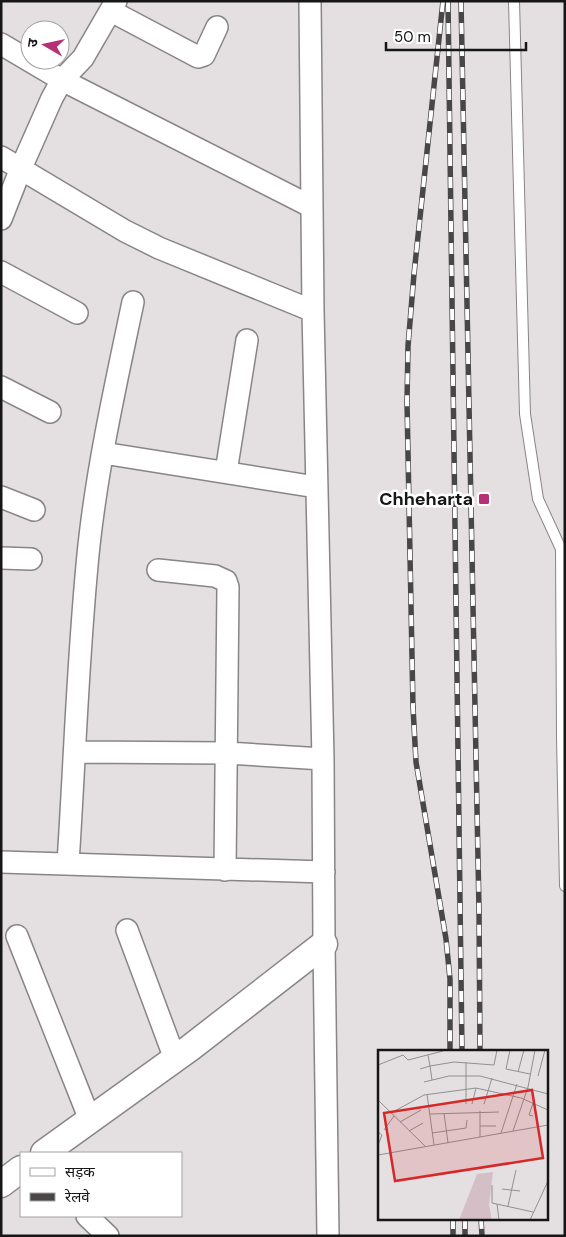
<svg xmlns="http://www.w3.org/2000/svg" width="566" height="1237" font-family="'DM Sans','Noto Sans Devanagari',sans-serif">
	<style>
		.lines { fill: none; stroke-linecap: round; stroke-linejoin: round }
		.service-casing { stroke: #898586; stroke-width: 12 }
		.minor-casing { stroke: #898586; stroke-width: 24 }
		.tertiary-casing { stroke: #898586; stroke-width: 29 }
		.service { stroke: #fff; stroke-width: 10 }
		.minor { stroke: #fff; stroke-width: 21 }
		.tertiary { stroke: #fff; stroke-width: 26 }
		.rail-casing { stroke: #484646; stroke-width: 5.5 }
		.rail { stroke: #fff; stroke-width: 4; stroke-dasharray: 11; stroke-linecap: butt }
		.poi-dot { fill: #b53075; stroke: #fff; stroke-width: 2 }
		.labels { text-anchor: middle; stroke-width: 5; stroke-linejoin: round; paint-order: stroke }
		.poi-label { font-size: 18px; font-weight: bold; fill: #171616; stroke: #fff; text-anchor: end }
		.inset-road { fill: none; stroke: #928f90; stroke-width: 1 }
		.view { fill: #d62828; fill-opacity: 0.15; stroke: #d62828; stroke-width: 2.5 }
		.inset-edge { fill: none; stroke: #171616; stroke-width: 2.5 }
	</style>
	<rect width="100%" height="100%" fill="#e4e0e2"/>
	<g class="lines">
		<g class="service-casing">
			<path id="service" d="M514,1L525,414L538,499L561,549L565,553
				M561,549L562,737L565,886"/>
		</g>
		<g class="minor-casing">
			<path id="minor" d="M310,1L313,311L323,759L324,944L328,1236
				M111,11L198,57L204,55L217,27
				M1,44L62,80L312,207
				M1,157L125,231L159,248L313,311
				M1,219L21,168L52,98L62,80L83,58L116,1
				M1,272L77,313
				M1,387L50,412
				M103,453L316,487
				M226,472L247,340
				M1,497L34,510
				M1,558L31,559
				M158,570L215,576L226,581L228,587L225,870
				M76,752L227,753L323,759
				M1,862L324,872
				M68,863C75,757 78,650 89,545C98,463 116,383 133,302
				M127,930L175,1059
				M17,936L90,1120
				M87,1216L108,1236"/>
		</g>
		<g class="tertiary-casing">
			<path id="tertiary" d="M44,1153L190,1048L324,944
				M1,1184L21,1169"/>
		</g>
		<use href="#service" class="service"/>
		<use href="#minor" class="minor"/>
		<use href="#tertiary" class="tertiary"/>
		<g class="rail-casing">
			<path id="rail" d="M443,1L414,274L408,346L407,402L413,707L416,762L446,939L450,979V1051
				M448,1L462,1051
				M461,1L479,909L480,1051
				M453,1218V1236
				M465,1218V1236
				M481,1218L482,1236"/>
		</g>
		<use href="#rail" class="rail"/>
	</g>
	<rect class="poi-dot" x="478" y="493" width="12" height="12" rx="2.5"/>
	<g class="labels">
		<g class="poi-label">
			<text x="473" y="505">Chheharta</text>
		</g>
	</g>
	<g transform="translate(378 1050)">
		<rect width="170" height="170" fill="#e4e0e2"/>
		<path d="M115,122L111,155L114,170H81L99,124Z" fill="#d5bfc7"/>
		<path class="inset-road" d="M132,0L128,19L152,24M88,12V54M0,15L25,5L30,10L65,1M42,19L52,16L50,5M140,22L146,0M160,26L167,0M54,30L52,16L76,12L116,15L119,0M46,32L71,26H102L170,44M49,44L56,95M0,50L47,96M155,53L151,65L155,66M94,54L98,38M106,54L114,28M13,63L46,45L98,38L143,48L170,60M66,63L70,93M52,64L121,62M22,72L43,60M102,76H118M6,80L16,66M31,81L45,73M135,81L150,37L157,0M0,82L4,85L0,95M54,83L88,78L89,70M123,83L139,34M102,87V61M0,105L170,75M114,135V153L155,162M124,139L142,141M119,154L121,170M130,156L138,120M152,170L170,131"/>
		<path class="view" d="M154,40L165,108L17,131L6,63Z"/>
		<rect width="170" height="170" class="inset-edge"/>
	</g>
	<rect width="566" height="1237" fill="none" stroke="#171616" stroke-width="5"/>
	<rect x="20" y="1152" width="162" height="65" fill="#ffffff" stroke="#a2a2a2"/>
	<rect x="30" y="1168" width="25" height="8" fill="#ffffff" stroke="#a2a2a2"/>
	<text x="65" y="1177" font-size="15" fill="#171616">सड़क</text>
	<rect x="30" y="1193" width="25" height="8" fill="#484646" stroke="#a2a2a2"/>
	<text x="65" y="1202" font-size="15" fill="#171616">रेलवे</text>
	<g transform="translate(45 45) rotate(279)"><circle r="24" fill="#ffffff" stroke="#a2a2a2"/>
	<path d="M0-4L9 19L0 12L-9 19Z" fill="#b53075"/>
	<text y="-8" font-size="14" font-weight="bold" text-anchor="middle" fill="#171616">उ</text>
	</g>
	<path d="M386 42v8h140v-8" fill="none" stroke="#171616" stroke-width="2.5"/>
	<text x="394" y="42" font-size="15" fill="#171616" stroke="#ffffff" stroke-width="4" paint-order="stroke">50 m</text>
</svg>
